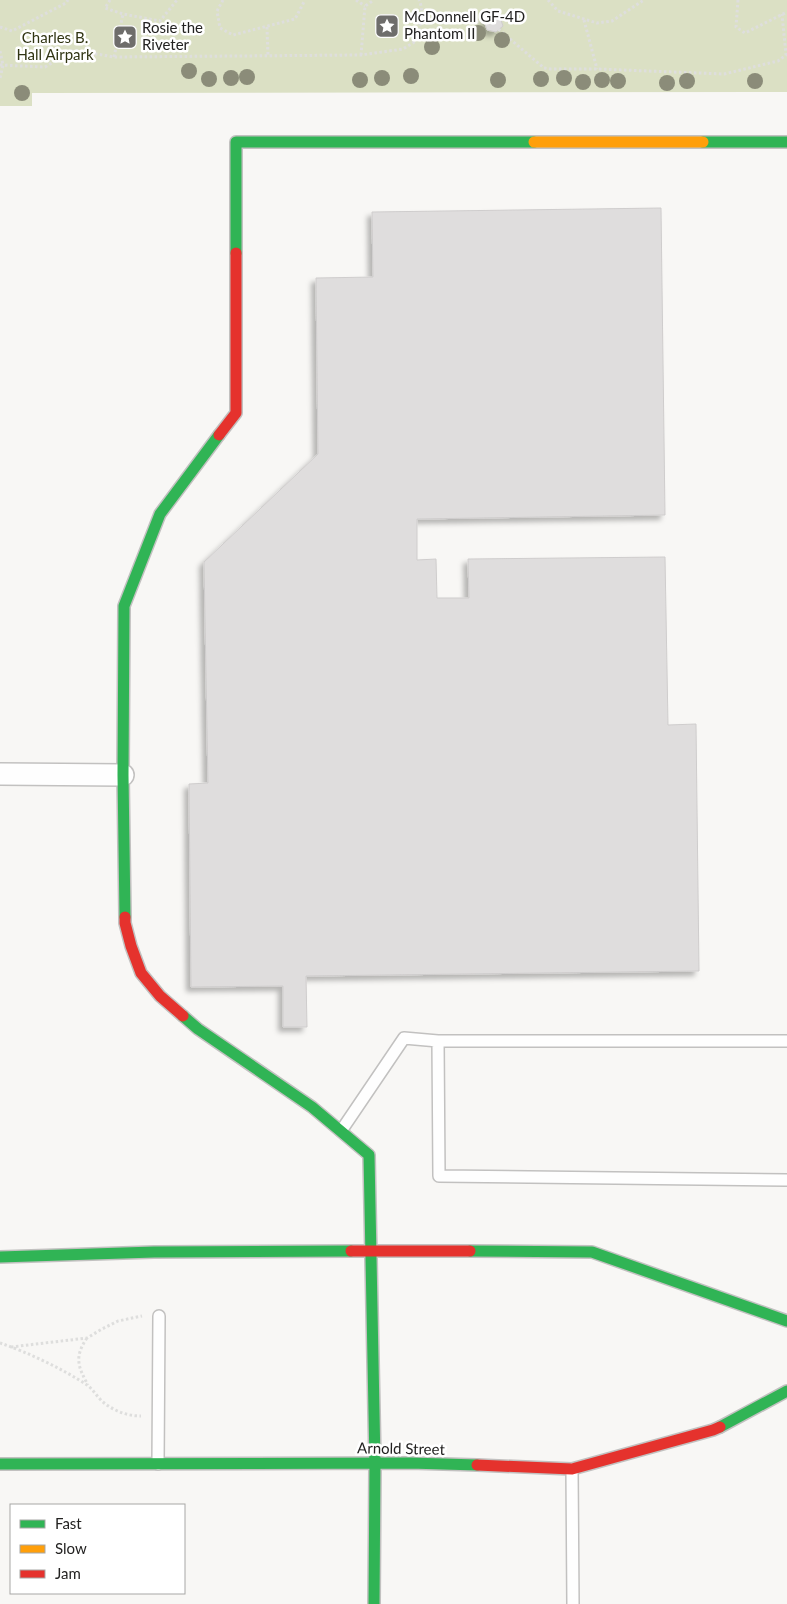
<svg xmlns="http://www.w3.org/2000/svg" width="787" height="1604" font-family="Lato,sans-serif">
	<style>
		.green { fill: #dbe0c4 }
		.building { fill: #dfdddd; stroke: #cfcdcd; filter: url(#shadow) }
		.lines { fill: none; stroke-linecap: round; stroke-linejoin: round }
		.lane-casing { stroke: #c2c1c0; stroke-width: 14 }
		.street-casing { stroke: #c2c1c0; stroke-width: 24 }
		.fast-casing { stroke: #c2c1c0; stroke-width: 14 }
		.slow-casing { stroke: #c2c1c0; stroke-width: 14 }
		.jam-casing { stroke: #c2c1c0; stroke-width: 14 }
		.path { stroke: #dededd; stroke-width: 3; stroke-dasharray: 2.5 2.5; stroke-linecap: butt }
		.lane { stroke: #fefefe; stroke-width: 11 }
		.street { stroke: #fefefe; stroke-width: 21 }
		.fast { stroke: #30b455; stroke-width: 11 }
		.slow { stroke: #ff9f0a; stroke-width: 11 }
		.jam { stroke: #e5322d; stroke-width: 11 }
		.tree { fill: #8b8c79 }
		.labels { text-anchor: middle; stroke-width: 5; stroke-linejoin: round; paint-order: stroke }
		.poi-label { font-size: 15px; fill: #232221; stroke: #fff; text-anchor: start }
		.park-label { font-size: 15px; fill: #313513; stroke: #fff }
		.street-label { font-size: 15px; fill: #232221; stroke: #fff }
	</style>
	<defs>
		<filter id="shadow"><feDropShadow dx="-4.5" dy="4.5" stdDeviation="2.5" flood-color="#0004"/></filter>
	</defs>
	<rect width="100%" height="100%" fill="#f8f7f5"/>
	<path class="green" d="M0,0H787V92L32,93V106H0Z"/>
	<path class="building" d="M491,15L500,17L503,26L496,32L487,30L484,21Z
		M661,208L665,515L417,519V560L436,559L437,598H469L468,559L665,557L668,725L696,724L699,971L306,976L307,1027H283V986L191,987L189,784L208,783L204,562L318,454L316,278L373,277L372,212Z"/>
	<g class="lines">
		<g class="lane-casing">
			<path id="lane" d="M787,1041H438L439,1176L787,1180
				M341,1131L404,1038L438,1041
				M158,1464L159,1316
				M572,1469L573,1604"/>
		</g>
		<g class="street-casing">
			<path id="street" d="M0,774L123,775"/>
		</g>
		<g class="fast-casing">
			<path id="fast" d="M703,142H787
				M236,253V142H534
				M125,917L123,775L124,606L160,514L219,435
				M183,1016L198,1029L312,1107L369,1155L375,1463L374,1604
				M470,1251L592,1252L787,1321
				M0,1257L154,1252L351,1251
				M720,1427L787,1391
				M0,1464L410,1463L477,1465"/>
		</g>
		<g class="slow-casing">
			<path id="slow" d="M534,142H703"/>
		</g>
		<g class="jam-casing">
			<path id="jam" d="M219,435L236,413V253
				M125,917V923L131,946L141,973L160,996L183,1016
				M351,1251H470
				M477,1465L572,1469L713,1430L720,1427"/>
		</g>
		<path class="path" d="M110,0L105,8L123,14L160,21L177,0
			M223,0L217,11L220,28L233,35L295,19L305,0
			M356,0L365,6
			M548,0L558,11L597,23L612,21L644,0
			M738,0L736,27L745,33L787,12
			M584,20L597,69
			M421,21L490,22L544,68L551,69H597L724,74L778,61L786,55L782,14
			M0,27L12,31L66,3L68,0
			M267,27L268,56
			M0,51L3,65L0,78
			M361,55L365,6L374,0
			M114,57L123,14
			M0,65L45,67L73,50L114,57L361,55L403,49L416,41C419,28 425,12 419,0
			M87,1338C74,1357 78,1367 88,1385
			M0,1343C27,1352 63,1369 87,1385C93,1389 97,1397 103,1402C114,1411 127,1416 141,1416
			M11,1347L87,1338L102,1329L118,1321L142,1316"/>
		<use href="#lane" class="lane"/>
		<use href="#street" class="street"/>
		<use href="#fast" class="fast"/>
		<use href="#slow" class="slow"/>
		<use href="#jam" class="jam"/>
	</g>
	<g class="tree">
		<circle cx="478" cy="33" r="8"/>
		<circle cx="502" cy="40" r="8"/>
		<circle cx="432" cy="47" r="8"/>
		<circle cx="189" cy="71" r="8"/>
		<circle cx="411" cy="76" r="8"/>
		<circle cx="247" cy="77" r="8"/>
		<circle cx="231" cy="78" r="8"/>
		<circle cx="382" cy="78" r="8"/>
		<circle cx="564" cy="78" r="8"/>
		<circle cx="209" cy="79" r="8"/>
		<circle cx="541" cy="79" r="8"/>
		<circle cx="360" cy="80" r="8"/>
		<circle cx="498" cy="80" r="8"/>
		<circle cx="602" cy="80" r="8"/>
		<circle cx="618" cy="81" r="8"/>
		<circle cx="687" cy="81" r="8"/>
		<circle cx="755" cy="81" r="8"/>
		<circle cx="583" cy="82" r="8"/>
		<circle cx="667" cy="83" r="8"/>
		<circle cx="22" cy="93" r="8"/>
	</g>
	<defs>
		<g id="sight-square" transform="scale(1.25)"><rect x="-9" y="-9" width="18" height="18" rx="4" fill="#6e6d6b" stroke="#fff"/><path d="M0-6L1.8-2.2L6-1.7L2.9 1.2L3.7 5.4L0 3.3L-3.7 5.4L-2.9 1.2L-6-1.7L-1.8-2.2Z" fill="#fff"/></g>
	</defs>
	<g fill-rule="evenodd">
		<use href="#sight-square" x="387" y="26"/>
		<use href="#sight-square" x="125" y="37"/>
	</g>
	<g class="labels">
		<g class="poi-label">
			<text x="404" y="22">McDonnell GF-4D<tspan x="404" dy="17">Phantom II</tspan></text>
			<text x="142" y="33">Rosie the<tspan x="142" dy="17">Riveter</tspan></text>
		</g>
		<g class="park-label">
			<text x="55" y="43">Charles B.<tspan x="55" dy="17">Hall Airpark</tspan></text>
		</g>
		<g class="street-label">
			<text transform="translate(401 1449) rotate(1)" y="5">Arnold Street</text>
		</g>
	</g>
	<rect x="10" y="1504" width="175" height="90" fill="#ffffff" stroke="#a7a7a6"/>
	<rect x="20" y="1520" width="25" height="8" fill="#30b455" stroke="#a7a7a6"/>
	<text x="55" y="1529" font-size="15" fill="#232221">Fast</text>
	<rect x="20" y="1545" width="25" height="8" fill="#ff9f0a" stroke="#a7a7a6"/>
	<text x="55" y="1554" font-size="15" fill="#232221">Slow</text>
	<rect x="20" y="1570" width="25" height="8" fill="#e5322d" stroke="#a7a7a6"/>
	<text x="55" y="1579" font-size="15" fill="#232221">Jam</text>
</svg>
